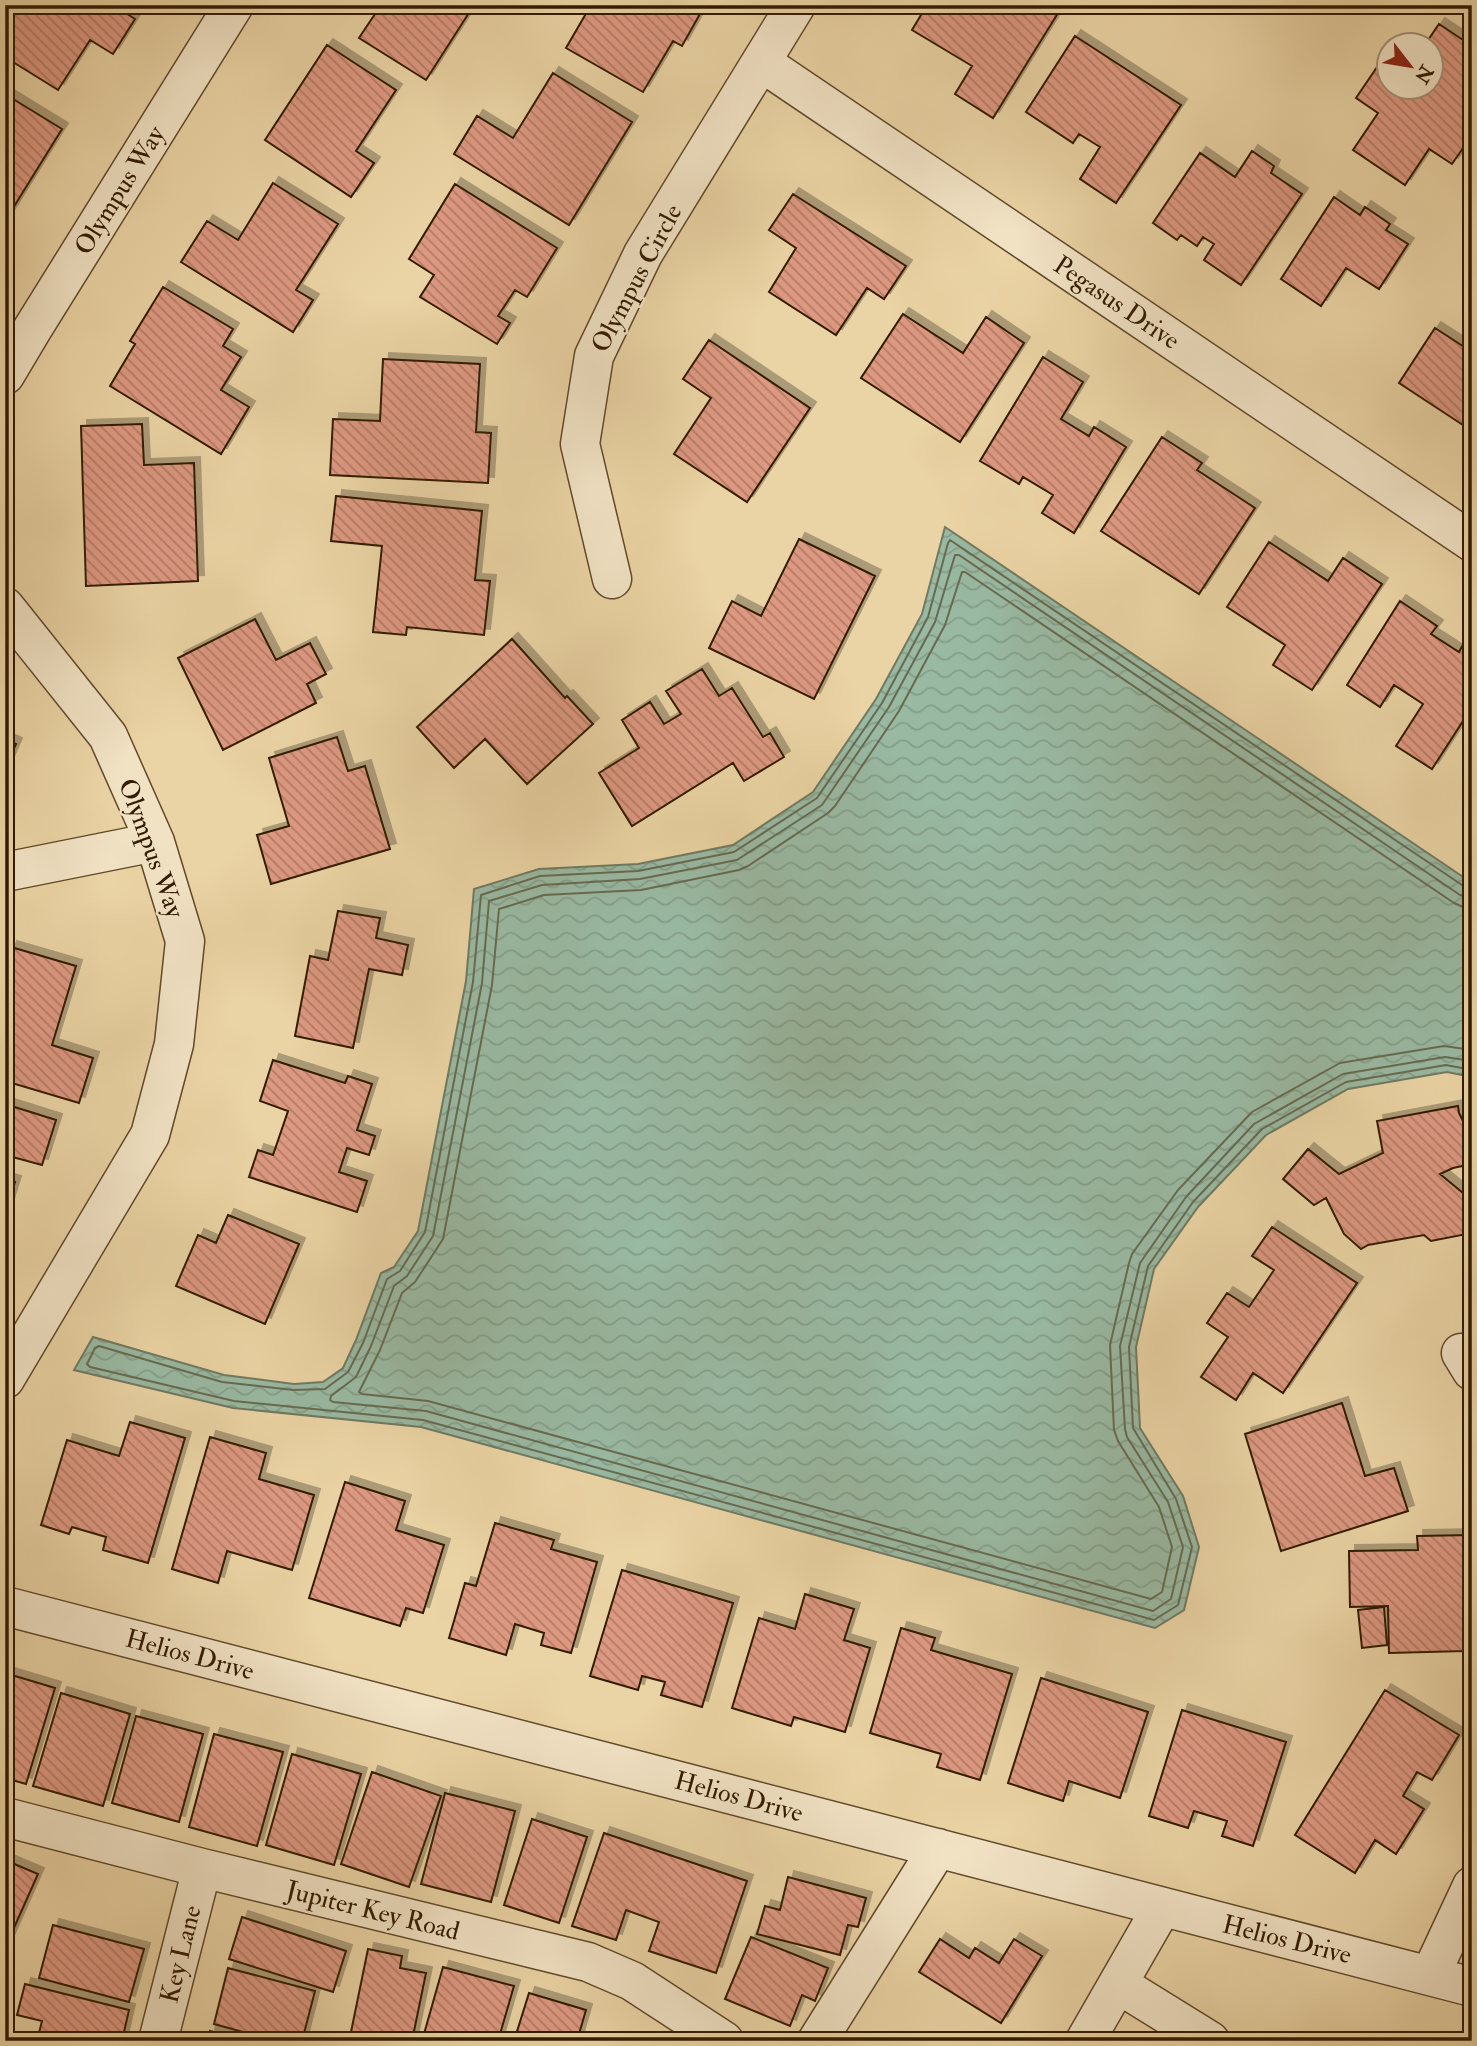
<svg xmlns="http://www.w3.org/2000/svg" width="1477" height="2046" font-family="'IM FELL Double Pica',serif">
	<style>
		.water { fill: url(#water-waves); stroke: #707a61; stroke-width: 2 }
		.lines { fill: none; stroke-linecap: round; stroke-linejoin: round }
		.shore { stroke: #666a51; stroke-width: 2 }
		.building { fill: url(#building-back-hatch); stroke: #321b00; stroke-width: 2; filter: url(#shadow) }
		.minor-casing { stroke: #604929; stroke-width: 41 }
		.minor { stroke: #f1e2c4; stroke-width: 38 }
		.labels { text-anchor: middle; stroke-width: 5; stroke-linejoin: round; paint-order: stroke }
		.street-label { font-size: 26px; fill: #321b00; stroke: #f1e2c4 }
	</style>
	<defs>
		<pattern id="water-waves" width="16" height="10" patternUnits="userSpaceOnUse" patternTransform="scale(1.75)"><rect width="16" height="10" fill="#99b9a2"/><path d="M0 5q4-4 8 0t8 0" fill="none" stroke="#849e8a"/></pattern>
		<pattern id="building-back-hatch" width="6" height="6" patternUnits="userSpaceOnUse" patternTransform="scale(1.75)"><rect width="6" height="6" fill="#dd9881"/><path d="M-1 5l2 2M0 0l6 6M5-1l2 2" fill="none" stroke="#b47b67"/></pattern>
		<filter id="shadow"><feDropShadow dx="6" dy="-6" stdDeviation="0" flood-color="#0004"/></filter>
	</defs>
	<rect width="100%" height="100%" fill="#ead3a4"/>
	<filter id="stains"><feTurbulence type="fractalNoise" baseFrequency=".00286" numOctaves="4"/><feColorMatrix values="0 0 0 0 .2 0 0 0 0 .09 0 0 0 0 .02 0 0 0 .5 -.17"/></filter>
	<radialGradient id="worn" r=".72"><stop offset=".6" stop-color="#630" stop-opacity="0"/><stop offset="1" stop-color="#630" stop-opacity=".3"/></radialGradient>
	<path class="water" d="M945,527L1472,883V1077L1447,1072L1348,1089L1266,1135L1198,1207L1154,1269L1136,1347L1140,1428L1183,1496L1199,1547L1184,1610L1155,1628L421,1427L233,1408L74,1370L93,1337L224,1375L294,1384L323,1382L343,1368L356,1340L381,1273L394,1267L418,1231L466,981L474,889L539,869L638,864L733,845L813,792L876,699L922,614Z"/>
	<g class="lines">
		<path class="shore" d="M1472,889L1465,887L950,540L948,543L928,617L882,703L817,798L734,852L638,871L540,876L481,895L473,982L425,1232L400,1271L387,1279L363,1343L348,1372L325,1389L293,1390L222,1382L99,1346L95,1348L87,1364L90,1367L234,1401L423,1420L1154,1620L1178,1605L1192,1547L1176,1499L1133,1428L1129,1347L1148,1266L1193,1202L1262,1129L1346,1082L1446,1065L1472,1070
			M1472,898L1460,895L959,555H955L935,622L889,707L822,805L737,860L640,879L542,885L489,901L482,983L433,1236L407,1276L394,1286L371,1346L356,1377L331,1396L330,1400L333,1402L426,1411L1153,1611L1171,1599L1183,1547L1168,1502L1127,1437L1125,1429L1120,1346L1140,1263L1186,1197L1254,1124L1343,1074L1445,1057L1472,1061
			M1472,908L1463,907L1454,903L965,572H962L945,625L899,711L835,806L828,813L748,866L739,870L641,890L544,895L499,909L492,985L443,1239L415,1282L402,1293L380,1350L359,1392L362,1394L428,1401L1151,1599L1162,1592L1172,1547L1159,1507L1118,1441L1114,1430L1110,1345L1129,1263L1132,1254L1178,1190L1252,1112L1340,1063L1444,1046L1472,1050"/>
	</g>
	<path class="building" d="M5,5H113L135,19L113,54L90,40L58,90L5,57Z
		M381,5H474L426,80L359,38Z
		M591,5H705L682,46L673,41L643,92L566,48Z
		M927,5H1063L993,118L955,94L972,66L912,30Z
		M1439,24L1472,46V84L1465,94L1472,98V135L1452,164L1429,149L1405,185L1353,150L1378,113L1356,98L1390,48V88H1432V46H1424Z
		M1075,36L1181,105L1116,203L1080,179L1100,147L1079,134L1073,143L1026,112Z
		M327,45L396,90L356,151L374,163L351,197L265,140Z
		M553,73L632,122L569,225L454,154L477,116L513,138Z
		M5,94L62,129L5,221Z
		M1252,151L1274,166L1271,173L1302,194L1241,285L1204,260L1214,244L1203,237L1197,246L1181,235L1177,240L1153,223L1200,153L1235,177Z
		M273,183L338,224L296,290L313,300L293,332L181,262L207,221L238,240Z
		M455,184L557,248L527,297L515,290L498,316L510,323L497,344L420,297L434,275L409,259Z
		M793,194L906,266L884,299L867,288L836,335L769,292L796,248L769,230Z
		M1334,197L1360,215L1365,207L1390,224L1386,230L1408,244L1379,289L1346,268L1321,306L1281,279Z
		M163,287L233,329L223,346L241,357L221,390L249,407L221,454L110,386L135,344L130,341Z
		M903,314L963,353L986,317L1024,343L960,442L861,378Z
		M1435,328L1472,352V431L1399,383Z
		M709,340L810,408L747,502L674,454L711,398L683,379Z
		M1043,357L1083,382L1061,419L1089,436L1094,427L1126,447L1074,533L1042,513L1053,495L1023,477L1019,484L980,461Z
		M383,359L480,364L476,432L491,433L488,483L330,475L333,419L380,421Z
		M142,424L144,465L194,463L198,581L86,586L81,426Z
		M1162,437L1202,463L1197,470L1255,508L1199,594L1101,531Z
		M336,496L482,511L475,580L490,581L484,635L407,627L406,635L373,632L382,546L331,541Z
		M799,539L875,576L814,699L709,648L732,601L761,616Z
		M1269,542L1328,581L1343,558L1382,584L1312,690L1273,665L1285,645L1227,607Z
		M1400,601L1437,626L1431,634L1459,652L1464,643L1472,648V707L1432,769L1396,746L1423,704L1394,685L1380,707L1347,685Z
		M255,619L276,660L310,643L326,674L307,684L316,703L223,750L178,658Z
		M512,639L565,698L567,696L593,724L527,784L485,739L454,768L417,727Z
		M702,669L719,696L732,688L763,737L770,733L784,757L744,781L733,763L632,826L599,773L639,748L622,720L650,702L664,724L681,714L666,691Z
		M337,737L348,771L365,766L390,849L271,884L257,835L289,826L269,758Z
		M5,739L16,744L5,769Z
		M338,911L380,918L376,938L408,945L402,975L369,969L353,1048L295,1036L310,956L328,960Z
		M11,947L76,966L52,1045L93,1058L79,1103L5,1081V966Z
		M273,1060L345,1083L348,1076L372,1084L357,1130L375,1136L369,1155L347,1148L339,1172L367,1181L357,1212L249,1177L258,1150L273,1155L288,1111L260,1101Z
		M5,1104L56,1120L42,1165L5,1155Z
		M1458,1106L1459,1113L1472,1139V1164L1453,1168L1440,1174L1469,1198L1472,1212V1233L1431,1241L1424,1235L1368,1245L1361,1249L1344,1234L1326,1198L1314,1205L1283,1179L1308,1149L1339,1174L1383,1153L1377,1121Z
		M5,1179L15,1182L5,1214Z
		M228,1215L299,1244L265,1324L176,1286L198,1235L216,1243Z
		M1272,1227L1357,1283L1283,1393L1253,1373L1236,1400L1201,1377L1228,1337L1207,1323L1227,1293L1249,1307L1274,1270L1252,1256Z
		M1342,1403L1365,1476L1394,1468L1408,1511L1281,1551L1245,1434Z
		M130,1422L185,1438L148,1563L103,1550L106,1537L72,1527L69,1534L41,1525L67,1440L119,1456Z
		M210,1437L266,1453L259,1479L314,1495L292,1570L227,1551L218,1583L172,1569Z
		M345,1482L405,1501L396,1530L444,1545L423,1613L406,1608L400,1626L309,1598Z
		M495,1523L554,1540L551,1549L597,1562L571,1653L541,1645L544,1633L515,1624L506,1655L449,1638L465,1583L476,1586Z
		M1470,1535L1471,1588H1464L1465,1651L1389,1653L1388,1606L1350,1607L1349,1551L1418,1550L1417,1536Z
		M622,1570L733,1603L702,1707L661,1695L665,1682L642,1676L638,1690L590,1676Z
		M805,1594L854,1609L844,1640L870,1648L845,1732L794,1717L791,1726L732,1708L759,1618L795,1629Z
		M1384,1607L1387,1645L1362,1648L1358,1610Z
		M901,1628L935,1638L931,1650L1012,1674L980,1780L937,1767L941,1754L870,1733Z
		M5,1673L55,1688L26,1784L5,1778V1765L8,1755L5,1754Z
		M1041,1678L1148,1712L1120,1798L1069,1781L1063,1801L1008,1783Z
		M1385,1690L1459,1735L1432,1780L1417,1772L1403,1796L1424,1809L1396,1854L1375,1840L1355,1873L1295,1835Z
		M61,1693L130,1714L103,1806L33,1786Z
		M1182,1710L1286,1742L1253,1846L1222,1836L1227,1821L1194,1811L1188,1828L1149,1816Z
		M136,1716L203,1734L179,1822L112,1803Z
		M214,1734L283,1752L257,1846L189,1827Z
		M292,1754L361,1774L334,1865L266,1845Z
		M372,1772L441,1796L409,1887L341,1864Z
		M445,1793L515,1811L491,1902L421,1884Z
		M532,1819L587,1837L559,1923L504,1905Z
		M604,1833L747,1881L716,1973L649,1951L659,1922L626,1910L616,1940L572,1926Z
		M5,1860L38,1874L5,1948Z
		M788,1877L866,1898L858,1927L848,1925L840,1955L757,1934L765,1906L780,1910Z
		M242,1917L346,1951L333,1992L229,1959Z
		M53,1925L144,1949L129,2002L39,1978Z
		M751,1937L828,1968L815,2001L802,1995L790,2026L725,1999Z
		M940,1939L969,1958L975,1948L999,1963L1014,1939L1042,1956L1001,2023L919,1972Z
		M368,1949L402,1956L400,1968L426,1973L412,2041H373L374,2037L351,2032Z
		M443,1967L514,1986L498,2041H422Z
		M228,1968L315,1991L302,2041H276L214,2024Z
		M25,1984L129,2010L122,2041H37L42,2021L17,2015Z
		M529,1993L586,2010L577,2041H514Z
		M210,2031L247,2041H208Z"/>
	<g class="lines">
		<g class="minor-casing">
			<path id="minor" d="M761,62L1472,542
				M5,375L33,328L234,5
				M612,579L580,444L594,356L643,254L796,5
				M5,607L108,736L155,842L185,941L174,1044L150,1135L5,1379
				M5,872L155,842
				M1461,1353L1472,1371
				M5,1606L1472,1987
				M5,1817L202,1868L588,1962L632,1981L724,2041
				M1430,1976L1472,1886
				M1118,1984L1210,2041
				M158,2041L202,1868
				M817,2041L938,1848
				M1085,2041L1162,1907"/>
		</g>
		<use href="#minor" class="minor"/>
	</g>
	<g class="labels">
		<g class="street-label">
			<text transform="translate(119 190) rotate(-58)" y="9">Olympus Way</text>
			<text transform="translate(636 278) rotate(-62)" y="9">Olympus Circle</text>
			<text transform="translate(1117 302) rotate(34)" y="9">Pegasus Drive</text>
			<text transform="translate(152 848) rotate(70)" y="9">Olympus Way</text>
			<text transform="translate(190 1654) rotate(15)" y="9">Helios Drive</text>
			<text transform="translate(739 1796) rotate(15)" y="9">Helios Drive</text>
			<text transform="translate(373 1910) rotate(14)" y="9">Jupiter Key Road</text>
			<text transform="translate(1287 1939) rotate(14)" y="9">Helios Drive</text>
			<text transform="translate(180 1954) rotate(-76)" y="9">Key Lane</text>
		</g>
	</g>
	<rect width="1477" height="2046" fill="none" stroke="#ead3a4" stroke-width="28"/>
	<rect x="7" y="7" width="1463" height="2032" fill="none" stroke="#321b00" stroke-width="3.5"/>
	<rect x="14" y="14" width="1449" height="2018" fill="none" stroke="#321b00" stroke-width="2"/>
	<g transform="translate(1410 66) rotate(121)"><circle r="33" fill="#f1e2c4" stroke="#a59276" stroke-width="2"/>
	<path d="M0-5L12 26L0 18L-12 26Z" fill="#8f2418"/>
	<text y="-10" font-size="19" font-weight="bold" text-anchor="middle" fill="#321b00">N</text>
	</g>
	<rect width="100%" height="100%" filter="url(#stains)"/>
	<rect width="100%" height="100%" fill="url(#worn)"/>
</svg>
